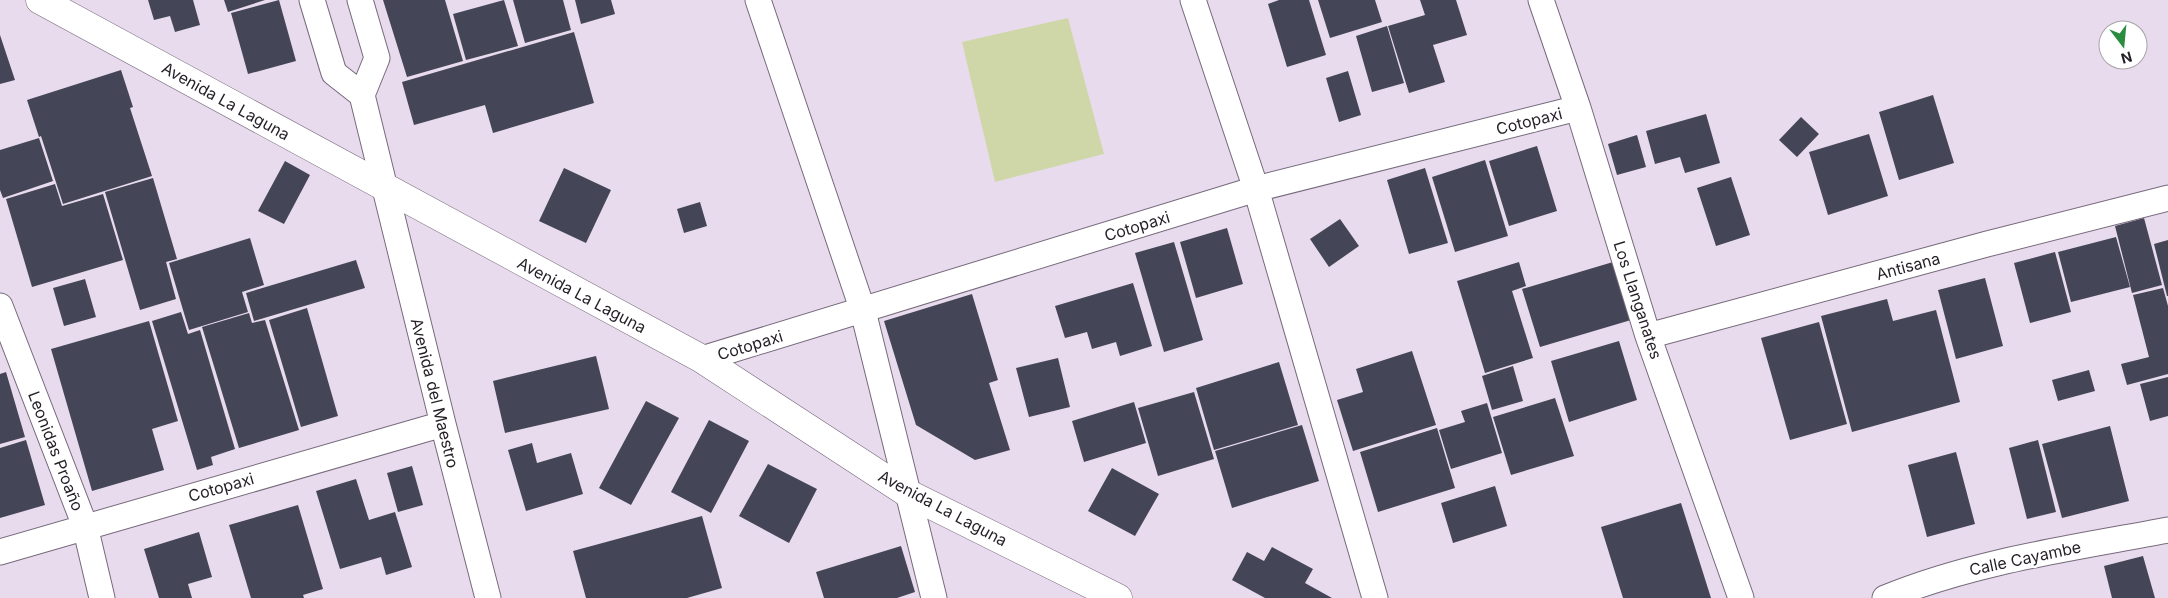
<svg xmlns="http://www.w3.org/2000/svg" width="2168" height="598" font-family="Inter,sans-serif">
	<style>
		.green { fill: #cfd7a8 }
		.building { fill: #444657 }
		.lines { fill: none; stroke-linecap: round; stroke-linejoin: round }
		.minor-casing { stroke: #766a7b; stroke-width: 27 }
		.tertiary-casing { stroke: #766a7b; stroke-width: 29 }
		.minor { stroke: #fff; stroke-width: 25 }
		.tertiary { stroke: #fff; stroke-width: 28 }
		.labels { text-anchor: middle; stroke-width: 5; stroke-linejoin: round; paint-order: stroke }
		.street-label { font-size: 16px; fill: #241f26; stroke: #fff }
	</style>
	<rect width="100%" height="100%" fill="#e9dbee"/>
	<path class="green" d="M1068,18L1104,154L995,182L962,42Z"/>
	<path class="building" d="M148,0H193L200,25L175,32L170,16L154,20Z
		M224,0H265L228,12Z
		M279,0L296,61L248,74L231,13Z
		M383,0H445L463,61L407,77Z
		M504,0L518,46L466,60L453,14Z
		M513,0H563L571,30L525,43Z
		M575,0H611L615,14L581,24Z
		M1279,0H1309L1326,55L1287,67L1268,4Z
		M1318,0H1375L1382,22L1330,38Z
		M1420,0H1456L1467,35L1433,45L1445,82L1409,93L1388,26L1425,15Z
		M1387,26L1404,83L1372,92L1356,36Z
		M574,32L594,103L493,133L485,105L414,125L402,82Z
		M0,35L15,80L0,84Z
		M121,70L133,107L130,108L152,176L63,204L41,136L39,137L27,100Z
		M1348,71L1361,115L1339,122L1326,78Z
		M1933,95L1954,163L1899,180L1879,112Z
		M1706,114L1720,163L1685,173L1680,157L1655,164L1646,131Z
		M1801,117L1819,134L1797,157L1779,140Z
		M1869,134L1888,196L1828,215L1809,152Z
		M1637,135L1646,167L1617,175L1608,144Z
		M39,138L53,181L3,198L0,190V150Z
		M1537,146L1557,211L1509,226L1489,161Z
		M1485,160L1508,236L1455,252L1432,177Z
		M285,161L310,175L284,224L258,211Z
		M564,168L611,190L586,243L539,221Z
		M1425,168L1448,243L1409,254L1387,180Z
		M1731,177L1750,235L1716,246L1697,188Z
		M153,178L177,259L166,262L176,299L140,310L105,192Z
		M55,184L62,206L103,194L123,260L32,287L6,199Z
		M700,202L707,226L684,233L677,209Z
		M2144,218L2162,285L2132,293L2115,226Z
		M1340,219L1359,246L1329,267L1310,239Z
		M1227,228L1243,284L1196,298L1180,242Z
		M2116,237L2130,287L2071,302L2058,252Z
		M250,238L264,285L242,292L248,312L189,330L169,263Z
		M2168,240V296H2167L2154,244Z
		M1174,242L1203,340L1164,352L1135,253Z
		M2055,252L2071,312L2030,323L2014,263Z
		M356,260L365,288L254,321L246,293Z
		M1519,262L1526,286L1512,291L1533,358L1485,373L1457,281Z
		M1613,262L1631,320L1540,347L1522,289Z
		M1985,278L2003,346L1956,359L1938,290Z
		M85,279L96,317L64,326L53,288Z
		M1133,283L1152,346L1120,356L1116,342L1092,349L1087,332L1065,338L1055,306Z
		M2163,288L2168,306V374L2127,385L2121,364L2149,357L2133,295Z
		M972,294L998,380L989,383L1010,450L975,460L916,425L884,321Z
		M1887,299L1893,321L1936,310L1960,402L1852,432L1821,316Z
		M307,308L338,416L301,427L269,320Z
		M181,312L188,334L200,330L235,449L211,457L213,465L197,470L152,321Z
		M249,313L252,323L265,320L299,430L239,448L202,327Z
		M149,321L178,421L152,429L164,470L92,491L51,349Z
		M1819,322L1847,424L1790,440L1761,338Z
		M1619,341L1637,400L1569,422L1551,361Z
		M1412,351L1436,425L1353,451L1337,400L1363,392L1356,369Z
		M596,356L609,409L505,433L493,381Z
		M1058,358L1070,407L1029,417L1016,368Z
		M1279,362L1298,425L1214,450L1196,388Z
		M1513,366L1523,401L1492,410L1482,376Z
		M2089,370L2095,391L2058,401L2052,380Z
		M6,372L25,437L0,444V374Z
		M2168,377V416L2150,421L2140,384Z
		M1194,392L1214,459L1158,476L1138,408Z
		M1555,398L1574,456L1511,475L1493,417Z
		M646,401L679,418L631,505L599,488Z
		M1134,402L1146,443L1084,462L1072,421Z
		M1487,403L1502,453L1451,469L1439,430L1465,422L1461,411Z
		M709,420L749,441L711,513L671,492Z
		M1302,425L1319,481L1232,508L1215,451Z
		M2110,426L2129,501L2062,518L2042,444Z
		M1437,428L1455,488L1378,512L1360,452Z
		M26,440L45,505L0,518V448Z
		M2038,440L2056,512L2027,519L2009,448Z
		M532,443L537,463L571,453L583,494L526,511L508,450Z
		M1956,452L1975,524L1927,537L1908,465Z
		M768,464L817,489L789,543L739,516Z
		M412,466L423,505L398,512L387,473Z
		M1112,468L1159,494L1135,536L1088,511Z
		M356,479L369,520L395,512L412,567L386,575L381,557L340,569L316,491Z
		M1495,486L1507,526L1453,543L1441,503Z
		M1681,503L1711,598H1623L1601,527Z
		M298,505L323,589L303,595L304,598H251L229,525Z
		M702,516L722,588L687,598H586L573,551Z
		M199,532L212,577L188,584L192,598H159L144,549Z
		M901,546L915,592L897,598H824L816,572Z
		M1272,547L1313,569L1305,583L1332,598H1265L1232,580L1247,552L1264,561Z
		M2143,556L2155,598H2112L2104,566Z"/>
	<g class="lines">
		<g class="minor-casing">
			<path id="minor" d="M312,0L334,73L362,95L443,424L488,598
				M360,0L377,58L362,95
				M758,0L863,311L934,598
				M1193,0L1256,189L1375,598
				M1541,0L1578,108L1648,336L1741,598
				M0,306L85,526L102,598
				M1648,336L1987,244L2168,198
				M702,359L1256,189L1578,108
				M0,552L443,424
				M1885,598C1975,561 2073,548 2168,530"/>
		</g>
		<g class="tertiary-casing">
			<path id="tertiary" d="M40,0L702,359L909,494L1118,598"/>
		</g>
		<use href="#minor" class="minor"/>
		<use href="#tertiary" class="tertiary"/>
	</g>
	<g class="labels">
		<g class="street-label">
			<text transform="translate(226 101) rotate(29)" y="6">Avenida La Laguna</text>
			<text transform="translate(1529 121) rotate(-14)" y="6">Cotopaxi</text>
			<text transform="translate(1137 226) rotate(-17)" y="6">Cotopaxi</text>
			<text transform="translate(1908 266) rotate(-15)" y="6">Antisana</text>
			<text transform="translate(582 295) rotate(28)" y="6">Avenida La Laguna</text>
			<text transform="translate(1638 300) rotate(72)" y="6">Los Llanganates</text>
			<text transform="translate(750 345) rotate(-17)" y="6">Cotopaxi</text>
			<text transform="translate(435 393) rotate(76)" y="6">Avenida del Maestro</text>
			<text transform="translate(56 451) rotate(69)" y="6">Leonidas Proaño</text>
			<text transform="translate(221 487) rotate(-16)" y="6">Cotopaxi</text>
			<text transform="translate(943 508) rotate(28)" y="6">Avenida La Laguna</text>
			<text transform="translate(2025 558) rotate(-12)" y="6">Calle Cayambe</text>
		</g>
	</g>
	<g transform="translate(2123 45) rotate(164)"><circle r="24" fill="#ffffff" stroke="#a7a5a8"/>
	<path d="M0-4L9 19L0 12L-9 19Z" fill="#2a8c3f"/>
	<text y="-8" font-size="14" font-weight="bold" text-anchor="middle" fill="#241f26">N</text>
	</g>
</svg>
